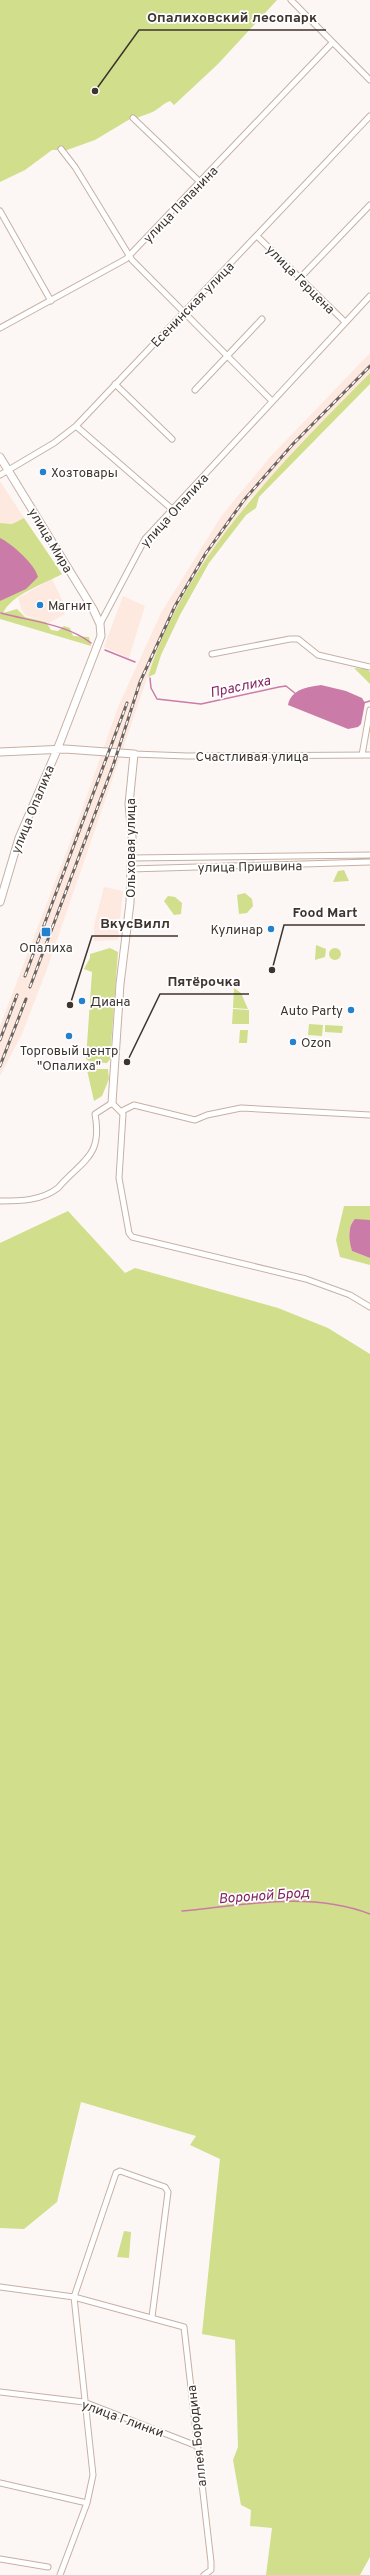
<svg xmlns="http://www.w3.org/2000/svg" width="370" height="2575" font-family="Overpass,sans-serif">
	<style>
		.built { fill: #fde9df }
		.green { fill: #d1de8b }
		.water { fill: #cb7ba8 }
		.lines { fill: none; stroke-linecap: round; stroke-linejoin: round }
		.stream { stroke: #cb7ba8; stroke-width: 1.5 }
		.street-casing { stroke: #c7b0a3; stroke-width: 7 }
		.secondary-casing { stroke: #c7b0a3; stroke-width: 9 }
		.street { stroke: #fff; stroke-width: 5 }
		.secondary { stroke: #fff; stroke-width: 7 }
		.rail-casing { stroke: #6e6560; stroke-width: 3 }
		.rail { stroke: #fff; stroke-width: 1.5; stroke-dasharray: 4.5; stroke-linecap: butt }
		.poi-dot { fill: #2381ce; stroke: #fff; stroke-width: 1.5 }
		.labels { text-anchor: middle; stroke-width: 3.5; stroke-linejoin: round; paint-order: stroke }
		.street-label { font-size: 13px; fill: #3e342f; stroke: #fff }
		.poi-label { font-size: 13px; fill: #3e342f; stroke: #fff; text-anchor: start }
		.water-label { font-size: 14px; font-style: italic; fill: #842461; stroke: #fff }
		.leader { fill: none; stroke: #3e342f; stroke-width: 1.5 }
		.callout-dot { fill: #3e342f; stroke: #fff; stroke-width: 1.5 }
		.callout-label { font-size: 14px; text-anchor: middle; font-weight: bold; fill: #3e342f; stroke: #fff; stroke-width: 3.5; stroke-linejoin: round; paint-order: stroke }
	</style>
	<rect width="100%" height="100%" fill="#fcf7f4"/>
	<path class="built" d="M370,353V373L250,499L191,584L173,617L152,664L47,969L22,1034L0,1076V1026L77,824L118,707L161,613L222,515L271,456Z
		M0,481L24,518L12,524L0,523Z
		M52,579L66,608L63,610L65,614L49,623L27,616L22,611L18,598Z
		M123,596L145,606L129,658L104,647Z
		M104,887L123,891L118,940L94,941V925Z"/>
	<path class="green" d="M0,0H277L218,64L174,105L170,101C162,104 157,111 150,113C143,116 139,116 133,121L130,119L95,140L67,150H52L25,170L0,182Z
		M370,373V384L259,497L256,508L246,515L209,563L180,615L161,655L155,674L148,677C184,558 285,459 370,373Z
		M24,518L62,574C44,584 12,594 3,613L17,609L25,617L46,622L51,630L58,631L64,626L70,628L73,636L89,637L91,646L0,619V523L12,524Z
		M354,668L367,669L370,672V684Z
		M344,870L349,881L333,882L338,871Z
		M245,893L252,899L253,906L247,913L239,914L237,895Z
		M168,896L175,897L182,903L181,914L174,915L164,901Z
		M316,945L326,949L325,957L315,960Z
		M329 954a6 6 0 1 1 12 0a6 6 0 1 1-12 0Z
		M110,948L118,952L110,1059L107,1063L91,1062L86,1059L92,972L84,969L90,958V954Z
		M234,988L241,993L248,1009L233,1008Z
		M233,1009L249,1010V1024H232Z
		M309,1024L323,1025L322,1036L308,1035Z
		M325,1025L343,1026L342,1033L325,1032Z
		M240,1030H248L247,1043H239Z
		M99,1069H108L109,1079L102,1096L94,1101L87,1070Z
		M344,1206H370V1220L352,1222L349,1232L352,1251L370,1258V1265L340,1257L336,1240Z
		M68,1211L125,1273L135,1268L278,1308L328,1328L370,1354V2557L360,2575H266L272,2528L250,2526L251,2510L241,2505L233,2460L238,2447L235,2340L202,2334L220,2159L190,2145L196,2136L81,2102L57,2202L24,2229L0,2228V1243Z
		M124,2231L131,2232L129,2258L117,2257Z"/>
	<path class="water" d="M0,538C12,544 35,564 38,577L26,589L0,601Z
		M321,685L346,691L362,698L365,703L361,724L358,727L348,729L288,705C291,689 308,687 321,685Z
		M355,1219L370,1220V1258L352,1251C349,1241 347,1227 355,1219Z"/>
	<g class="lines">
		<path class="stream" d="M1,613C29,621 67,624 91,643
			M105,650L135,662
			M150,678L151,688L157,699L201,704L279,687L286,686L296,694
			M363,703L370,701
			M182,1911C244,1905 310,1891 370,1914"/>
		<g class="street-casing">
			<path id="street" d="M291,0L370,80
				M133,118L201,183
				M61,149L75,167L132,260L271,400
				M0,211L51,301
				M257,236L345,322
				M300,278L370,205
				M0,328L126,259L332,43
				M115,384L172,439
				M195,390L262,319
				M76,426L173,510
				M0,475L54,443L76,426L370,116
				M100,624L145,539L370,296
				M212,654L290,639H298L318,655L370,667
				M134,754L187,756L370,755
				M362,755L370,710
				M131,858L370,855
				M130,869L370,862
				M122,1111L134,1105L195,1120L207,1115L241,1108L370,1115
				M0,1201C20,1201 41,1201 58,1188C82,1160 103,1157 95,1114L112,1103L123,1114L119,1178L129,1233L132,1237L306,1279L350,1295L370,1307
				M0,2287L74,2297L184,2327L211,2562V2570L204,2575
				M0,2392L84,2402L197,2446
				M0,2483L87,2503
				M0,2559L48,2567
				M60,2575L87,2503L93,2475L74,2297L116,2173L120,2171L165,2187L168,2192L152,2317"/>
		</g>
		<g class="secondary-casing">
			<path id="secondary" d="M0,457L93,609L100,624L101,636L57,750L19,838L0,902
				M0,752L65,749L134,754L129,804L132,837L130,903L120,984L112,1103"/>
		</g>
		<use href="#street" class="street"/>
		<use href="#secondary" class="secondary"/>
		<g class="rail-casing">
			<path id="rail" d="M25,976L127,703
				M30,987L113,766L140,682L175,606L206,553L244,500L293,444L370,366
				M0,1040L17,995
				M0,1066L26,999"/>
		</g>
		<use href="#rail" class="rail"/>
	</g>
	<g class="poi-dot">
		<circle cx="43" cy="472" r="4"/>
		<circle cx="40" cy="605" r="4"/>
		<circle cx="271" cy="929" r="4"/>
		<rect x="41" y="927" width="10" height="10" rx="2"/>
		<circle cx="82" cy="1001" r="4"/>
		<circle cx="351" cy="1010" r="4"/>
		<circle cx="69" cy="1036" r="4"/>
		<circle cx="293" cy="1042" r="4"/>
	</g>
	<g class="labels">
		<g class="street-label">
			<text transform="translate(180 204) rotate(-46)" y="5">улица Папанина</text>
			<text transform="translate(301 279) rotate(45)" y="5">улица Герцена</text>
			<text transform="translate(192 304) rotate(-46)" y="5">Есенинская улица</text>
			<text transform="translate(174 510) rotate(-48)" y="5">улица Опалиха</text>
			<text transform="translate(51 540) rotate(59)" y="5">улица Мира</text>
			<text x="252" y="761">Счастливая улица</text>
			<text transform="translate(32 809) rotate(-68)" y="5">улица Опалиха</text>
			<text transform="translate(130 848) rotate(-90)" y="5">Ольховая улица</text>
			<text transform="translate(250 866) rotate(-1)" y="5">улица Пришвина</text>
			<text transform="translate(123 2418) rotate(20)" y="5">улица Глинки</text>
			<text transform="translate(196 2436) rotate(-96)" y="5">аллея Бородина</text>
		</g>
		<g class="poi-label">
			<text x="51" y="477">Хозтовары</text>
			<text x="48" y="610">Магнит</text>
			<text x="263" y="934" text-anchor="end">Кулинар</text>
			<text x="46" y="952" text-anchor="middle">Опалиха</text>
			<text x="90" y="1006">Диана</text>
			<text x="343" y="1015" text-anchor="end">Auto Party</text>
			<text x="301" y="1047">Ozon</text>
			<text x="69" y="1055" text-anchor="middle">Торговый центр<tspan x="69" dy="15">"Опалиха"</tspan></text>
		</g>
		<g class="water-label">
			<text transform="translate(240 686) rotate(-12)" y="5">Праслиха</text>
			<text transform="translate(264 1895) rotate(-4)" y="5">Вороной Брод</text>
		</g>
	</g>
	<path class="leader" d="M95 91L139 30H326M272 970L284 925H365M70 1005L92 936H178M127 1062L160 994H249"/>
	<g class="callout-dot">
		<circle cx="95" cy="91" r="4"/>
		<circle cx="272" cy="970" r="4"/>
		<circle cx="70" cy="1005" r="4"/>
		<circle cx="127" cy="1062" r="4"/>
	</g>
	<g class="callout-label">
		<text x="232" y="22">Опалиховский лесопарк</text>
		<text x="325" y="917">Food Mart</text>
		<text x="135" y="928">ВкусВилл</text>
		<text x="204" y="986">Пятёрочка</text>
	</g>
</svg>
